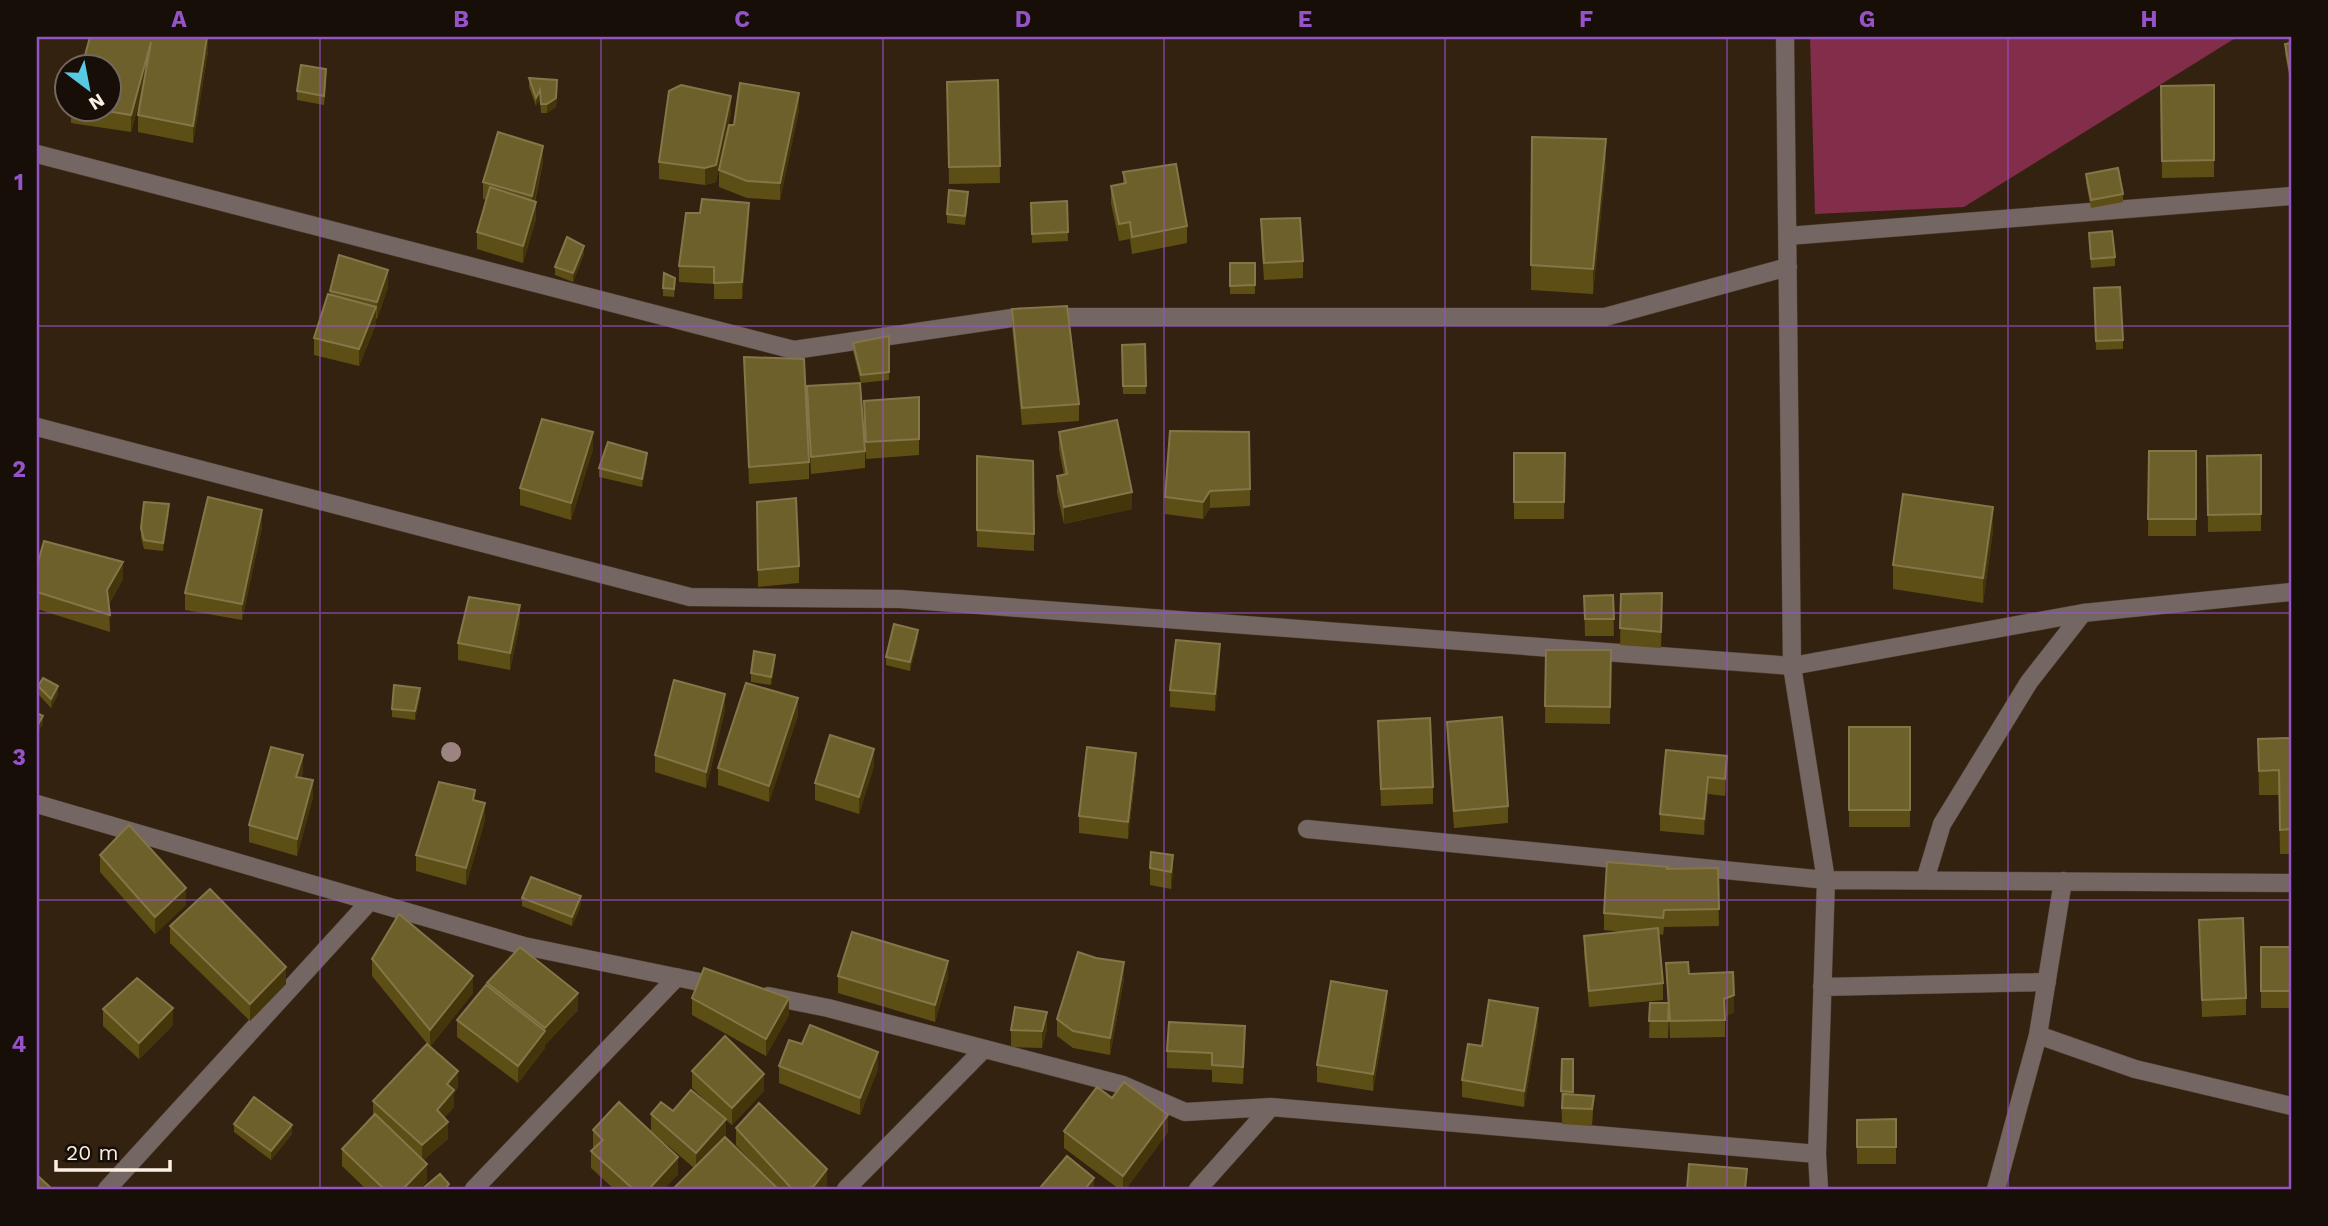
<svg xmlns="http://www.w3.org/2000/svg" width="2328" height="1226" font-family="'Work Sans',sans-serif">
	<style>
		.green { fill: #822d49 }
		.lines { fill: none; stroke-linecap: round; stroke-linejoin: round }
		.street-casing { stroke: #503f2f; stroke-width: 19 }
		.street { stroke: #736663; stroke-width: 18 }
		.tree { fill: #9c8581 }
		.wall { fill: #5d4e15 }
		.shaded-wall { fill: #45350a }
		.building { fill: #6e602b; stroke: #847648; stroke-width: 2 }
		.grid { fill: none; stroke: #9553c7; stroke-width: 2; stroke-opacity: 0.55 }
		.neatline { fill: none; stroke: #9553c7; stroke-width: 2.5 }
		.grid-label { font-size: 23px; text-anchor: middle; font-weight: bold; fill: #9553c7 }
	</style>
	<rect width="100%" height="100%" fill="#342211"/>
	<path class="green" d="M1810,37H2237L1964,207L1815,214Z"/>
	<g class="lines">
		<g class="street-casing">
			<path id="street" d="M1785,37L1792,666L1826,880L1817,1154L1819,1189
				M37,154L794,350L1019,317H1605L1788,267
				M1788,236L2291,196
				M37,427L690,597L900,599L1792,666L2083,613L2291,592
				M37,804L524,946L719,986
				M1307,829L1826,880L2291,883
				M1925,880L1942,824L2029,682L2083,613
				M2063,881L2038,1035L2135,1069L2291,1106
				M1822,987L2047,982
				M768,996L828,1008L1123,1085L1185,1112L1271,1107L1817,1154
				M107,1189L370,901
				M474,1189L677,977
				M846,1189L984,1049
				M1198,1189L1271,1107
				M1996,1189L2038,1035"/>
		</g>
		<use href="#street" class="street"/>
	</g>
	<circle class="tree" cx="451" cy="752" r="10"/>
	<path class="wall" d="M2291,43V86L2285,53V44Z
		M208,51L193,143L138,132V115L142,92L131,132L71,123V108H108Z
		M326,78L324,105L297,100V91Z
		M529,78L557,89L556,107L547,113H541L540,99L536,106L529,87Z
		M998,80L1000,183L949,184L947,82Z
		M2214,85V177L2162,178L2161,86Z
		M799,110L780,200L747,198L719,187V170Z
		M731,113L716,182L705,185L659,179V162Z
		M1532,137L1606,164L1593,294L1531,290Z
		M543,162L535,202L536,219L523,263L477,249V232L486,200L483,199V182Z
		M1123,172L1187,226V243L1132,254L1130,239L1119,241L1111,203V186L1123,184Z
		M2086,174L2123,194V202L2091,208L2086,183Z
		M968,201L965,225L947,223V214Z
		M1067,201L1068,241L1032,243L1031,203Z
		M1261,219L1303,261V278L1264,280L1261,236Z
		M749,220L742,299H714V284L679,282V266Z
		M2089,233L2115,257V266L2091,268Z
		M584,254L573,282L555,275V267Z
		M1230,263H1255V294H1230Z
		M388,287L377,319L376,318V324L359,366L314,355V338L330,294V291Z
		M675,287L674,297L663,296V288Z
		M2094,288L2123,340V349L2096,350Z
		M1012,309L1079,404V421L1022,425L1012,326Z
		M889,336V380L861,383L853,351V343Z
		M1145,344L1146,394H1123L1122,345Z
		M744,357L809,462V479L749,484Z
		M807,386L865,451V468L811,474Z
		M919,397V455L866,459L864,401Z
		M1170,431L1250,489V506L1210,508L1203,519L1165,514V497Z
		M1059,432L1132,509L1064,524L1057,493V476L1064,475L1059,449Z
		M593,449L571,520L520,505V488Z
		M2149,451H2196V536H2148Z
		M1514,453H1565L1564,519H1514Z
		M2261,455V531L2208,532L2207,456Z
		M977,456L1034,534V551L977,547Z
		M647,461L642,487L599,477V468Z
		M757,502L799,566V583L758,587Z
		M169,513L163,551L144,549L141,537V528Z
		M262,527L242,620L185,610V593Z
		M1993,531L1983,603L1893,589V565Z
		M37,566L123,579L109,604L110,632L37,609Z
		M1621,594L1662,610L1661,648L1620,645Z
		M1613,595L1614,636H1585L1584,596Z
		M520,622L510,670L458,660V643Z
		M918,638L910,671L886,665V657Z
		M1546,650H1611L1610,724L1545,723Z
		M1220,661L1215,711L1170,707V690Z
		M775,663L771,685L751,682V673Z
		M38,686L58,694L51,708L38,694Z
		M420,697L415,720L392,717V709Z
		M725,710L706,788L655,772V755Z
		M798,715L769,802L718,785V768Z
		M1378,721L1433,787V804L1381,806Z
		M1447,722L1508,806V823L1454,828L1447,739Z
		M1849,727H1910V827H1849Z
		M2291,738V854H2280L2279,795H2259L2258,739Z
		M1666,750L1727,773L1725,796L1708,794L1704,835L1660,831V814Z
		M874,766L859,814L815,800V783Z
		M1136,770L1128,839L1079,833V816Z
		M303,772L301,778L313,797L297,856L249,842V825Z
		M475,801L485,820L466,885L416,871V855Z
		M100,855L186,905L155,934L100,872Z
		M1150,868L1173,872L1171,889L1150,885Z
		M1718,868L1719,926L1664,927L1663,935L1658,934L1663,983V1000L1589,1007L1584,953V936L1624,932L1604,930V913L1668,869Z
		M522,898L581,905L572,926L522,906Z
		M2199,920L2246,998V1015L2202,1017Z
		M170,926L286,984L250,1021L170,943Z
		M2261,947H2291V1008H2261Z
		M372,959L473,993L430,1047L458,1087L454,1093V1107L444,1118L448,1139L423,1160L427,1181L419,1189H366L342,1166V1149L373,1116V1101L429,1046L372,976Z
		M1666,963L1689,974L1734,1012L1725,1016V1037L1670,1038L1669,1013L1668,1038H1649L1650,1003H1668Z
		M838,976L948,977L935,1022L838,993Z
		M1124,979L1110,1055L1073,1048L1057,1036V1019Z
		M487,983L578,1010L545,1045V1048L518,1083L457,1037V1020L487,986Z
		M692,998L789,1015L766,1056L692,1015Z
		M1387,1007L1373,1091L1317,1082V1065Z
		M103,1009L173,1025L139,1059L103,1026Z
		M1538,1025L1524,1107L1462,1097V1080L1482,1046Z
		M1047,1029L1042,1048L1011,1047V1030Z
		M1245,1043L1243,1084L1212,1082V1070L1167,1068V1051Z
		M802,1044L878,1069L860,1115L779,1083V1066Z
		M1573,1059V1095L1594,1096L1592,1126L1562,1124L1561,1091Z
		M692,1071L764,1091L732,1125L726,1120V1135L723,1139L763,1174L736,1145V1128L827,1186L824,1189H673L694,1168L651,1131V1114L711,1106L692,1088Z
		M1112,1098L1168,1132L1126,1189H1119L1064,1148V1131Z
		M1896,1119V1164H1857V1120Z
		M234,1124L292,1134L271,1160L234,1132Z
		M593,1130L678,1174L664,1189H614L591,1168V1151L594,1148L593,1147Z"/>
	<path class="shaded-wall" d="M208,37V51L193,143V126Z
		M151,42V59L131,132V115Z
		M557,80L556,107L547,113V104Z
		M540,90V99L536,106V98Z
		M799,93V110L780,200V183Z
		M731,96V113L716,182L705,185V168Z
		M1606,139V164L1593,294V269Z
		M543,146V162L532,213V196Z
		M536,202V219L523,263V246Z
		M749,203V220L742,299V282Z
		M584,246V254L573,282V273Z
		M388,270V287L377,319V302Z
		M376,307V324L359,366V349Z
		M593,432V449L571,520V503Z
		M647,453V461L642,487V479Z
		M1210,491V508L1203,519V502Z
		M1132,492V509L1064,524V507Z
		M169,504V513L163,551V543Z
		M1993,507V531L1983,603V578Z
		M262,510V527L242,620V604Z
		M123,562V579L107,607V590Z
		M520,605V622L510,670V653Z
		M918,630V638L910,671V662Z
		M1220,644V661L1215,711V694Z
		M775,655V663L771,685V677Z
		M58,686V694L51,708V699Z
		M420,688V697L415,720V711Z
		M725,694V710L706,788V772Z
		M798,698V715L769,802V786Z
		M43,716V724L37,735V726Z
		M874,749V766L859,814V797Z
		M1136,753V770L1128,839V822Z
		M303,755V772L296,794V777Z
		M1727,756V773L1725,796V779Z
		M1708,777V794L1704,835V819Z
		M313,780V797L297,856V839Z
		M485,803V820L466,885V868Z
		M1173,855V872L1171,889V872Z
		M186,888V905L155,934V917Z
		M581,896V905L572,926V917Z
		M948,961V977L935,1022V1005Z
		M1124,962V979L1110,1055V1038Z
		M286,967V984L250,1021V1004Z
		M473,976V993L430,1047V1030Z
		M1387,991V1007L1373,1091V1074Z
		M578,993V1010L545,1045V1028Z
		M1734,995V1012L1724,1016V999Z
		M789,998V1015L766,1056V1039Z
		M173,1008V1025L139,1059V1043Z
		M1538,1008V1025L1524,1107V1091Z
		M1047,1012V1029L1042,1048V1031Z
		M1245,1026V1043L1243,1084V1067Z
		M545,1031V1048L518,1083V1066Z
		M878,1052V1069L860,1115V1098Z
		M458,1071V1087L454,1093V1107L437,1127V1110L447,1084Z
		M764,1074V1091L732,1125V1108Z
		M1168,1115V1132L1126,1189H1123V1176Z
		M726,1119V1135L696,1170V1153Z
		M448,1122V1139L422,1162V1145Z
		M292,1125V1134L271,1160V1151Z
		M678,1157V1174L664,1189H649Z
		M427,1164V1181L419,1189H403Z
		M827,1169V1186L824,1189H805Z
		M1094,1178V1189H1085Z"/>
	<path class="building" d="M90,37H207L193,126L138,115L151,42L131,115L89,108H108V66H82Z
		M2291,43V78L2285,44Z
		M301,65L326,69L324,96L297,91Z
		M529,78L557,80L556,98L547,104H541L540,90L536,98Z
		M998,80L1000,166L949,167L947,82Z
		M740,83L799,93L780,183L747,181L719,170L729,125H734Z
		M681,85L731,96L716,165L705,168L659,162L669,91Z
		M2214,85V160L2162,161L2161,86Z
		M498,132L543,146L532,196L483,182Z
		M1532,137L1606,139L1593,269L1531,265Z
		M1176,164L1187,226L1132,237L1130,222L1119,224L1111,186L1126,183L1123,172Z
		M2118,168L2123,194L2091,200L2086,174Z
		M490,187L536,202L523,246L477,232Z
		M949,190L968,192L965,216L947,214Z
		M702,199L749,203L742,282L714,283V267L679,266L686,213H700Z
		M1067,201L1068,232L1032,234L1031,203Z
		M1300,218L1303,261L1264,263L1261,219Z
		M2112,231L2115,257L2091,259L2089,233Z
		M567,237L584,246L573,273L555,267Z
		M339,255L388,270L377,302L330,291Z
		M1230,263H1255V285L1230,286Z
		M664,273L675,278L674,289L663,288Z
		M2120,287L2123,340L2096,341L2094,288Z
		M328,294L376,307L359,349L314,338Z
		M1067,306L1079,404L1022,408L1012,309Z
		M889,336V372L861,375L853,343Z
		M1145,344L1146,386H1123L1122,345Z
		M744,357L804,359L809,462L749,467Z
		M860,383L865,451L811,457L807,386Z
		M919,397V439L866,442L864,401Z
		M542,419L593,432L571,503L520,488Z
		M1117,420L1132,492L1064,507L1057,476L1067,474L1059,432Z
		M1170,431L1249,432L1250,489L1210,491L1203,502L1165,497Z
		M608,442L647,453L642,479L599,468Z
		M2149,451H2196V519H2148Z
		M1514,453H1565L1564,502H1514Z
		M2261,455V514L2208,515L2207,456Z
		M977,456L1033,461L1034,534L977,530Z
		M1903,494L1993,507L1983,578L1893,565Z
		M208,497L262,510L242,604L185,593Z
		M796,498L799,566L758,570L757,502Z
		M144,502L169,504L163,543L144,540L141,528Z
		M44,541L123,562L107,590L110,615L37,592V566Z
		M1662,593L1661,632L1620,628L1621,594Z
		M1613,595L1614,619H1585L1584,596Z
		M469,597L520,605L510,653L458,643Z
		M894,624L918,630L910,662L886,657Z
		M1176,640L1220,644L1215,694L1170,690Z
		M1546,650H1611L1610,707L1545,706Z
		M754,651L775,655L771,677L751,673Z
		M43,678L58,686L51,699L38,686Z
		M674,680L725,694L706,772L655,755Z
		M746,683L798,698L769,786L718,768Z
		M394,685L420,688L415,711L392,709Z
		M37,713L43,716L37,726Z
		M1502,717L1508,806L1454,811L1447,722Z
		M1430,718L1433,787L1381,789L1378,721Z
		M1849,727H1910V810H1849Z
		M830,735L874,749L859,797L815,783Z
		M2291,738V829L2280,830L2279,770L2259,771L2258,739Z
		M271,747L303,755L296,777L313,780L297,839L249,825Z
		M1087,747L1136,753L1128,822L1079,816Z
		M1666,750L1727,756L1725,779L1708,777L1704,819L1660,814Z
		M439,782L475,790L473,800L485,803L466,868L416,855Z
		M129,825L186,888L155,917L100,855Z
		M1151,852L1173,855L1171,872L1150,868Z
		M1607,862L1668,867L1667,869L1718,868L1719,909L1664,910L1663,918L1604,913Z
		M531,877L581,896L572,917L522,898Z
		M210,889L286,967L250,1004L170,926Z
		M399,914L473,976L430,1030L372,959Z
		M2243,918L2246,998L2202,1000L2199,920Z
		M1658,928L1663,983L1589,991L1584,936Z
		M852,932L948,961L935,1005L838,976Z
		M520,947L578,993L545,1028L487,983Z
		M2261,947H2291V991H2261Z
		M1078,952L1096,958L1124,962L1110,1038L1073,1031L1057,1019Z
		M1688,962L1689,974L1733,972L1734,995L1724,999L1725,1020L1670,1021L1666,963Z
		M704,968L789,998L766,1039L692,998Z
		M137,978L173,1008L139,1043L103,1009Z
		M1331,981L1387,991L1373,1074L1317,1065Z
		M486,985L545,1031L518,1066L457,1020Z
		M1489,1000L1538,1008L1524,1091L1462,1080L1468,1044L1482,1046Z
		M1650,1003H1669L1668,1021H1649Z
		M1015,1007L1047,1012L1042,1031L1011,1030Z
		M1169,1022L1245,1026L1243,1067L1212,1065V1053L1167,1051Z
		M810,1025L878,1052L860,1098L779,1066L789,1040L802,1044Z
		M725,1036L764,1074L732,1108L692,1071Z
		M427,1044L458,1071L447,1084L454,1090L437,1110L448,1122L422,1145L373,1101Z
		M1562,1059H1573V1092L1561,1091Z
		M1124,1082L1168,1115L1123,1176L1064,1131L1097,1087L1112,1098Z
		M691,1090L726,1119L696,1153L651,1114L661,1102L673,1111Z
		M1563,1094L1594,1096L1592,1109L1562,1108Z
		M254,1097L292,1125L271,1151L234,1124Z
		M619,1102L678,1157L649,1189H633L591,1151L603,1140L593,1130Z
		M759,1103L827,1169L814,1186L805,1189H792L736,1128Z
		M375,1114L427,1164L403,1189H384L342,1149Z
		M1896,1119V1147H1857V1120Z
		M725,1137L778,1189H673Z
		M1067,1156L1094,1178L1085,1189H1039Z
		M1689,1164L1747,1169L1745,1189H1687Z
		M440,1174L449,1184L445,1189H422Z
		M37,1175L52,1189H37Z"/>
	<path class="grid" d="M320,37V1189M601,37V1189M883,37V1189M1164,37V1189M1445,37V1189M1727,37V1189M2008,37V1189M37,326H2291M37,613H2291M37,900H2291"/>
	<rect width="2328" height="1226" fill="none" stroke="#160e07" stroke-width="77"/>
	<g transform="translate(88 88) rotate(148)"><circle r="33" fill="#160e07" stroke="#726860" stroke-width="2"/>
	<path d="M0-5L12 26L0 18L-12 26Z" fill="#58c9e3"/>
	<text y="-10" font-size="19" font-weight="bold" text-anchor="middle" fill="#fcf0e5">N</text>
	</g>
	<path d="M56 1160v10h114v-10" fill="none" stroke="#fcf0e5" stroke-width="3.5"/>
	<text x="66" y="1160" font-size="21" fill="#fcf0e5" stroke="#160e07" stroke-width="5" paint-order="stroke">20 m</text>
	<rect x="38" y="38" width="2252" height="1150" class="neatline"/>
	<g class="grid-label">
		<text x="179" y="27">A</text>
		<text x="461" y="27">B</text>
		<text x="742" y="27">C</text>
		<text x="1023" y="27">D</text>
		<text x="1305" y="27">E</text>
		<text x="1586" y="27">F</text>
		<text x="1867" y="27">G</text>
		<text x="2149" y="27">H</text>
		<text x="19" y="190">1</text>
		<text x="19" y="477">2</text>
		<text x="19" y="765">3</text>
		<text x="19" y="1052">4</text>
	</g>
</svg>
